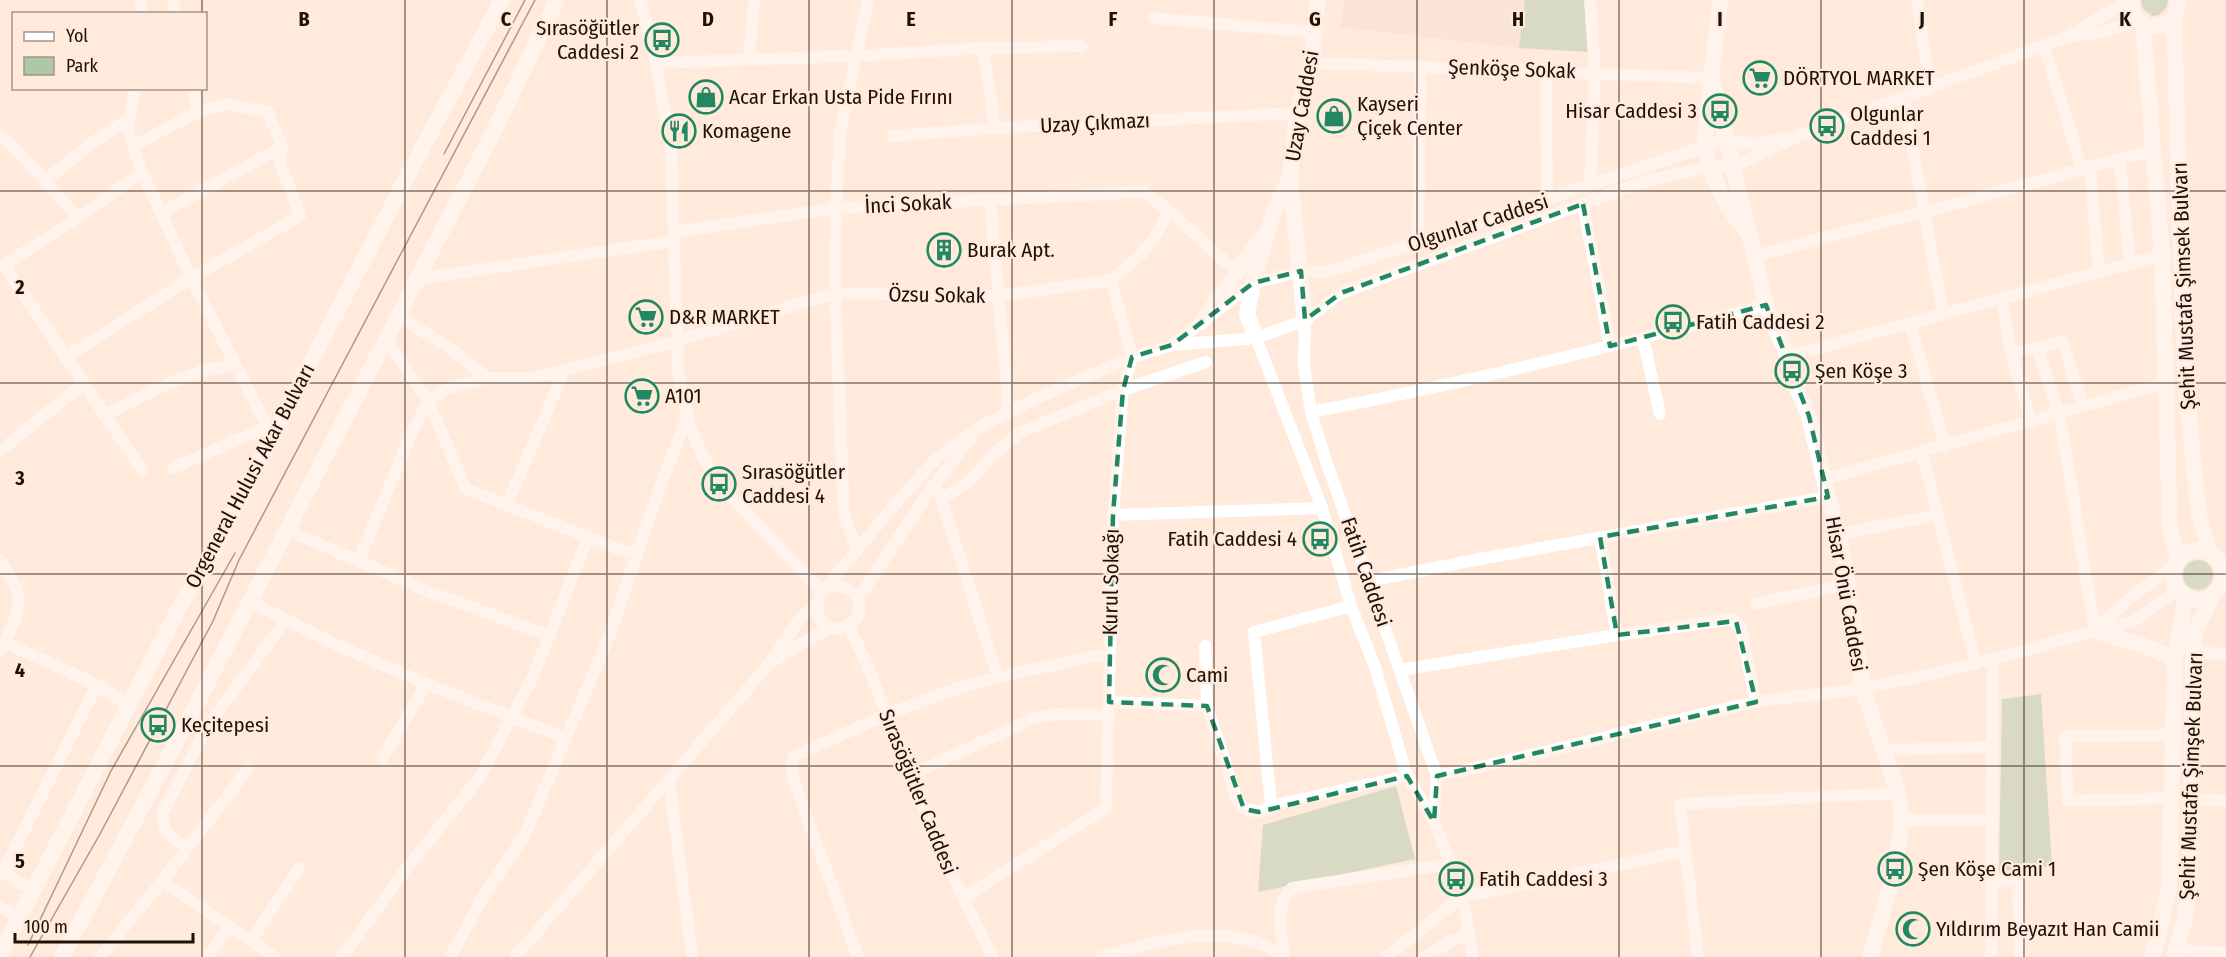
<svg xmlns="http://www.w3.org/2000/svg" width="2226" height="957" font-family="'Fira Sans Condensed',sans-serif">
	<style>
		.education { fill: #f3dbd1 }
		.green { fill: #acc8a4 }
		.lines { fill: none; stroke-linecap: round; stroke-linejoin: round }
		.minor { stroke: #fff; stroke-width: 12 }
		.major { stroke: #fff; stroke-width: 16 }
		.tram { stroke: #463930; stroke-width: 1.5 }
		.marked { fill: none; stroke: #228862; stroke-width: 4.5; stroke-dasharray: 12 8; stroke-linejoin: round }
		.grid { fill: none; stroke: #1d120a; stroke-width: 1.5; stroke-opacity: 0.55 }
		.labels { text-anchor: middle; stroke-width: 4.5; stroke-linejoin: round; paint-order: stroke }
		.poi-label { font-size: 21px; fill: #1d120a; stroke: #ffeadc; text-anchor: start }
		.street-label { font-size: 21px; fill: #1d120a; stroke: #ffeadc }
		.grid-label { font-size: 20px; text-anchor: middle; font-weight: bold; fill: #1d120a; stroke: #ffeadc; stroke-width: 4.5; stroke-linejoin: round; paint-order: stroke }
	</style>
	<rect width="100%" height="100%" fill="#ffeadc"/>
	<path class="education" d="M1345,0H1525L1519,48L1341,27Z"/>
	<path class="green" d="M1525,0H1586L1589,52L1519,48Z
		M2141,0H2168L2167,7L2159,15L2152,16L2143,9Z
		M2183 575a15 15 0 1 1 30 0a15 15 0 1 1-30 0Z
		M2041,694L2052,866L1999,871L2002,699Z
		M1396,786L1415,859L1258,892L1263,825Z"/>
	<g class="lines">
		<path class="minor" d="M174,0L175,14
			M640,0L652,42L671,147L678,371L689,423L702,455L719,484L822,592
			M1590,0L1595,72L1590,186
			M1917,0L1930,89
			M141,14V0
			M1153,18L1313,32
			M2074,36L2106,31L2137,20
			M2044,45L2082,169
			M983,48L995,128
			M749,59L754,0
			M656,63L856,56L983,48L1082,46
			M1312,63L1712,78
			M1546,70L1547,200
			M135,88L128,130L142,172L191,278L272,436
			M1904,99L1943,315
			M0,135L13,146L78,218
			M893,136L995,128L1297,113
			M133,146L198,112L193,88
			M2120,160L2130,264
			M2090,167L2099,272
			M45,181L92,143L130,118
			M990,200L1009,412
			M1583,204L1610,346
			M161,213L282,147
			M674,232L836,208L1144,192L1169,211L1237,272
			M1418,243L1421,66
			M1754,256L1924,212L2153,150
			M417,279L674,241
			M2002,299L2011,353L2031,422
			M398,316L450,348L487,378
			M1305,320L1304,365L1311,412L1325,458L1437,776L1434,821
			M1910,323L1945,446
			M1256,338L1322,508L1351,606L1375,667L1407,776L1434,822L1451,864L1462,897L1473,957
			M1643,338L1660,414
			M386,339L428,401L466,489L636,556
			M1173,344L1253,283L1301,271L1328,272L1704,147C1723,136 1731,142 1751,143C1762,144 1774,140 1785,138
			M2011,353L2063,342L2083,407
			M1788,356L2162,255
			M65,358L191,278L300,216L279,159L282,147L268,112L224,104L198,112
			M1311,412C1464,384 1616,346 1766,305
			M104,416L152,391L201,371L235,365
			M0,451L83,384
			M1922,453L1976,664
			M173,468L267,427
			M142,470L4,265L78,218L142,172
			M1824,479L2165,383
			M939,492L998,677
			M941,500L970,481L993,455L1019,433L1123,390L1206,362
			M507,505L564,371
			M1113,515L1322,508
			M287,530L430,592L550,636
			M1839,534L1938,515
			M1600,537L1617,635
			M857,551L844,516L835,293L836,208L840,133L868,0
			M0,560C27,601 22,608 0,651
			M358,562L411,434L428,401L449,388L487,378H534L677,341L835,293L999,296L1111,280L1143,253L1153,240L1169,211
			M1369,581L1480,559L1828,497
			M827,588C854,578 872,611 849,625C826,639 808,612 822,592L902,496L937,458L980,427L1040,397L1132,357L1172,345L1256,338L1305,320L1341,293L1642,182L1709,167L1734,166L1801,135L2067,37L2129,0
			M858,599L931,489L972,437
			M250,602L330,642L427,684L566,738
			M1756,604L1848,584
			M848,626C870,665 883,707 899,748C928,819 957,889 993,957
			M2095,631L2131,597L2174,566
			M2096,631L2134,621L2177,590
			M4,642L97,685L128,705
			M1205,646L1207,706L1237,800L1244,809L1259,812L1271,806L1407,776
			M2193,652L2226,654
			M771,662L830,627
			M1400,670L1617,635L1732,619L1741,628L1756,702
			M1109,702L1207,706
			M1884,750L1992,747
			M382,758L427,684
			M910,775L1034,718L1058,714L1109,715
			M1437,776C1543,755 1646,725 1752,703C1789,695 1828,695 1865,688C1943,673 2019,652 2095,631L2059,413L2037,348
			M669,779L692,957
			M2171,798L2068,801L2065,736L2173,735
			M2190,799L2226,801
			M1271,806L1254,632L1351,606
			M1902,820H1992
			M187,848C173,838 160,832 163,812L206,728L286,620
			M0,871L33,890
			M3,872L97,685
			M162,881L275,957
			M1991,883L2018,879L2020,957
			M963,898L1106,808L1113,515L1123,390L1132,357L1111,280
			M0,907L19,917
			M251,941L299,868
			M2176,950L2226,953
			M100,957L162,881L248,769
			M208,957L229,926
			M342,957L406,869L480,777L533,677L588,537
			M450,957L486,892L525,835L610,634L654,503L687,417
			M515,957L770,663L796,624L816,603
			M858,957L793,779L792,767L794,756C849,732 902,706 959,688C1008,673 1059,664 1110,653
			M1101,957C1158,942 1231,917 1284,957
			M1284,957C1282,934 1273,905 1292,888L1451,864
			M1386,957L1462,897L1686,851
			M1424,957L1449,942L1469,935
			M1698,957L1680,804L1898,793
			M1991,957L1993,659"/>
		<path class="major" d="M1720,0L1704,147C1711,176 1725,206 1745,229
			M2131,0C2130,36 2180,35 2178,0
			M2174,17L2185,376L2199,516L2210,553
			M2143,24L2162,255L2170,529L2178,560
			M1712,78L1766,305L1788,356L1798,390L1809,416L1828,497L1839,534L1848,584L1863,689L1898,793L1902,820L1895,869L1870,957
			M1290,177L1297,113L1312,63L1317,0
			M1202,322L1262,237
			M1256,338L1247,314L1253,283L1273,213L1290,177L1305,320
			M2173 575a25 25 0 1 1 50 0a25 25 0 1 1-50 0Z
			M2095,631L2140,644L2175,659
			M0,955L182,602L204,568L412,167L502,0
			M62,957L205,688L492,135L557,0
			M2152,957L2160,929L2169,885L2175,659L2185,598
			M2174,957L2184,922L2190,886L2193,652L2196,630L2212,596"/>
		<path class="tram" d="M444,154L525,0
			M28,945L111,771L235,553
			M30,957L100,834L213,621L239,560L535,0"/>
	</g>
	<path d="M0 0H2226V957H0ZM1583,204L1610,346L1766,305L1809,416L1828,497L1600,537L1617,635L1736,621L1756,702L1437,776L1434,822L1407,776L1259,812L1244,809L1207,706L1109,702L1113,515L1123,390L1132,357L1172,345L1253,283L1301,271L1305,320L1341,293Z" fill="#ffeadc" fill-opacity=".55" fill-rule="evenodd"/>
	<path class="marked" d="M1583,204L1610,346L1766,305L1809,416L1828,497L1600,537L1617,635L1736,621L1756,702L1437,776L1434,822L1407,776L1259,812L1244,809L1207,706L1109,702L1113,515L1123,390L1132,357L1172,345L1253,283L1301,271L1305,320L1341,293Z"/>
	<path class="grid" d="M202,0V14M405,0V957M607,0V957M809,0V957M1012,0V957M1214,0V957M1417,0V957M1619,0V957M1821,0V957M2024,0V957M202,88V957M0,191H2226M0,383H2226M0,574H2226M0,766H2226"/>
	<defs>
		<g id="bus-ring" transform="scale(1.725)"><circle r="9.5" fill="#ffeadc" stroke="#228862" stroke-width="1.5"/><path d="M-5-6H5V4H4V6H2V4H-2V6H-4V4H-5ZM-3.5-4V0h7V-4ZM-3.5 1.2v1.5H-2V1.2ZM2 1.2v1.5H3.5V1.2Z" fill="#228862"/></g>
		<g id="supermarket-ring" transform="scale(1.725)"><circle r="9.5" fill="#ffeadc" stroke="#228862" stroke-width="1.5"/><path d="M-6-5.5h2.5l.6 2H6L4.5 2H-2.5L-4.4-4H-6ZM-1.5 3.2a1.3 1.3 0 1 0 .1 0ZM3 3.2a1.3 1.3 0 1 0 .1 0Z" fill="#228862"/></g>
		<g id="shop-ring" transform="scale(1.725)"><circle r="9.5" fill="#ffeadc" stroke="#228862" stroke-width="1.5"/><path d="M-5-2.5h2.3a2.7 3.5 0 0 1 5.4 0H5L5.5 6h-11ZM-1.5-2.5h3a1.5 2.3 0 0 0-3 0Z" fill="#228862"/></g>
		<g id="restaurant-ring" transform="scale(1.725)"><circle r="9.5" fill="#ffeadc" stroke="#228862" stroke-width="1.5"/><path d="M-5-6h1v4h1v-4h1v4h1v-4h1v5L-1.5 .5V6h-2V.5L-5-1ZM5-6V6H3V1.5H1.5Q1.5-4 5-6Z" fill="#228862"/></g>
		<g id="building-ring" transform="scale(1.725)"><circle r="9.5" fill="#ffeadc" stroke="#228862" stroke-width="1.5"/><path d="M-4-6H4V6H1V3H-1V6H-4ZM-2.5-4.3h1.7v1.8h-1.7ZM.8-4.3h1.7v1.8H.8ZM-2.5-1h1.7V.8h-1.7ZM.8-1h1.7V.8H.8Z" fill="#228862"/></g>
		<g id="mosque-ring" transform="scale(1.725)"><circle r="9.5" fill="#ffeadc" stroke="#228862" stroke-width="1.5"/><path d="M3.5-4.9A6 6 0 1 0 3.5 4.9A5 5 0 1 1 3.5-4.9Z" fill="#228862"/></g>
	</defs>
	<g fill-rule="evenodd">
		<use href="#bus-ring" x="662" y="40"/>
		<use href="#supermarket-ring" x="1760" y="78"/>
		<use href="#shop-ring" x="706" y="97"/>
		<use href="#bus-ring" x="1720" y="111"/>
		<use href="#shop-ring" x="1334" y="116"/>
		<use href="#bus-ring" x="1827" y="126"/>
		<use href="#restaurant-ring" x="679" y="131"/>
		<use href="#building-ring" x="944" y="250"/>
		<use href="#supermarket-ring" x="646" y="317"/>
		<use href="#bus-ring" x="1673" y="322"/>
		<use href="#bus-ring" x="1792" y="371"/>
		<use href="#supermarket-ring" x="642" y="396"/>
		<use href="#bus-ring" x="719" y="484"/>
		<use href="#bus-ring" x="1320" y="539"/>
		<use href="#mosque-ring" x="1163" y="675"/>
		<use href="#bus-ring" x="158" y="725"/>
		<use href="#bus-ring" x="1895" y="869"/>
		<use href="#bus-ring" x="1456" y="879"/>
		<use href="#mosque-ring" x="1913" y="929"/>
	</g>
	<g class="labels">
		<g class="poi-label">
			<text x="639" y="35" text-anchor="end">Sırasöğütler<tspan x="639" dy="24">Caddesi 2</tspan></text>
			<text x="1783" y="85">DÖRTYOL MARKET</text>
			<text x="729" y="104">Acar Erkan Usta Pide Fırını</text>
			<text x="1357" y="111">Kayseri<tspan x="1357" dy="24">Çiçek Center</tspan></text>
			<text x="1697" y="118" text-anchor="end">Hisar Caddesi 3</text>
			<text x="1850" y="121">Olgunlar<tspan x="1850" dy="24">Caddesi 1</tspan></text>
			<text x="702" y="138">Komagene</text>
			<text x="967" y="257">Burak Apt.</text>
			<text x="669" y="324">D&amp;R MARKET</text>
			<text x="1696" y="329">Fatih Caddesi 2</text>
			<text x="1815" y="378">Şen Köşe 3</text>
			<text x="665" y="403">A101</text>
			<text x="742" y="479">Sırasöğütler<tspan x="742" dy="24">Caddesi 4</tspan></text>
			<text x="1297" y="546" text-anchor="end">Fatih Caddesi 4</text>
			<text x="1186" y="682">Cami</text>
			<text x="181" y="732">Keçitepesi</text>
			<text x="1918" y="876">Şen Köşe Cami 1</text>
			<text x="1479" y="886">Fatih Caddesi 3</text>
			<text x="1936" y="936">Yıldırım Beyazıt Han Camii</text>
		</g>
		<g class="street-label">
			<text transform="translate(1512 69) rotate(2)" y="7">Şenköşe Sokak</text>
			<text transform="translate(1302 106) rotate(-80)" y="7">Uzay Caddesi</text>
			<text transform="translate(1095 123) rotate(-3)" y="7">Uzay Çıkmazı</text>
			<text transform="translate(908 204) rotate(-3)" y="7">İnci Sokak</text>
			<text transform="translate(1478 223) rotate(-18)" y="7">Olgunlar Caddesi</text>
			<text transform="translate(2184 286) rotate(-92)" y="7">Şehit Mustafa Şimsek Bulvarı</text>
			<text transform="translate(937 295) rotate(1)" y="7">Özsu Sokak</text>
			<text transform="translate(250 476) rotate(-62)" y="7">Orgeneral Hulusi Akar Bulvarı</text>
			<text transform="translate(1366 572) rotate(71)" y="7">Fatih Caddesi</text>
			<text transform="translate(1111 582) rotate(-89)" y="7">Kurul Sokağı</text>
			<text transform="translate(1846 594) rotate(80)" y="7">Hisar Önü Caddesi</text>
			<text transform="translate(2191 776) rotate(-88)" y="7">Şehit Mustafa Şimşek Bulvarı</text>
			<text transform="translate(918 792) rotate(68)" y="7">Sırasöğütler Caddesi</text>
		</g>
	</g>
	<g class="grid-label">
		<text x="304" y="26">B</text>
		<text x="506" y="26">C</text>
		<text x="708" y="26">D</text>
		<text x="911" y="26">E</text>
		<text x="1113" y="26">F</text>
		<text x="1315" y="26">G</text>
		<text x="1518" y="26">H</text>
		<text x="1720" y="26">I</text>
		<text x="1922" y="26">J</text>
		<text x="2125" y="26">K</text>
		<text x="20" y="294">2</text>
		<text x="20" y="485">3</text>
		<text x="20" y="677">4</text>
		<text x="20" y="868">5</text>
	</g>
	<rect x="12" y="12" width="195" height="78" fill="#ffeadc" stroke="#a59488" stroke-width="1.5"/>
	<rect x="24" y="32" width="30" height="9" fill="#ffffff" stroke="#a59488" stroke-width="1.5"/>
	<text x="66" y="42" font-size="18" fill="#1d120a">Yol</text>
	<rect x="24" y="57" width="30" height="18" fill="#acc8a4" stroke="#a59488" stroke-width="1.5"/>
	<text x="66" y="72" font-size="18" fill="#1d120a">Park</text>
	<path d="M15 933v9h178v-9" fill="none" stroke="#1d120a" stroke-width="3"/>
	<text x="24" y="933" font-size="18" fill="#1d120a" stroke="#ffeadc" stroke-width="4.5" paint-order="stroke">100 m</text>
</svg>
